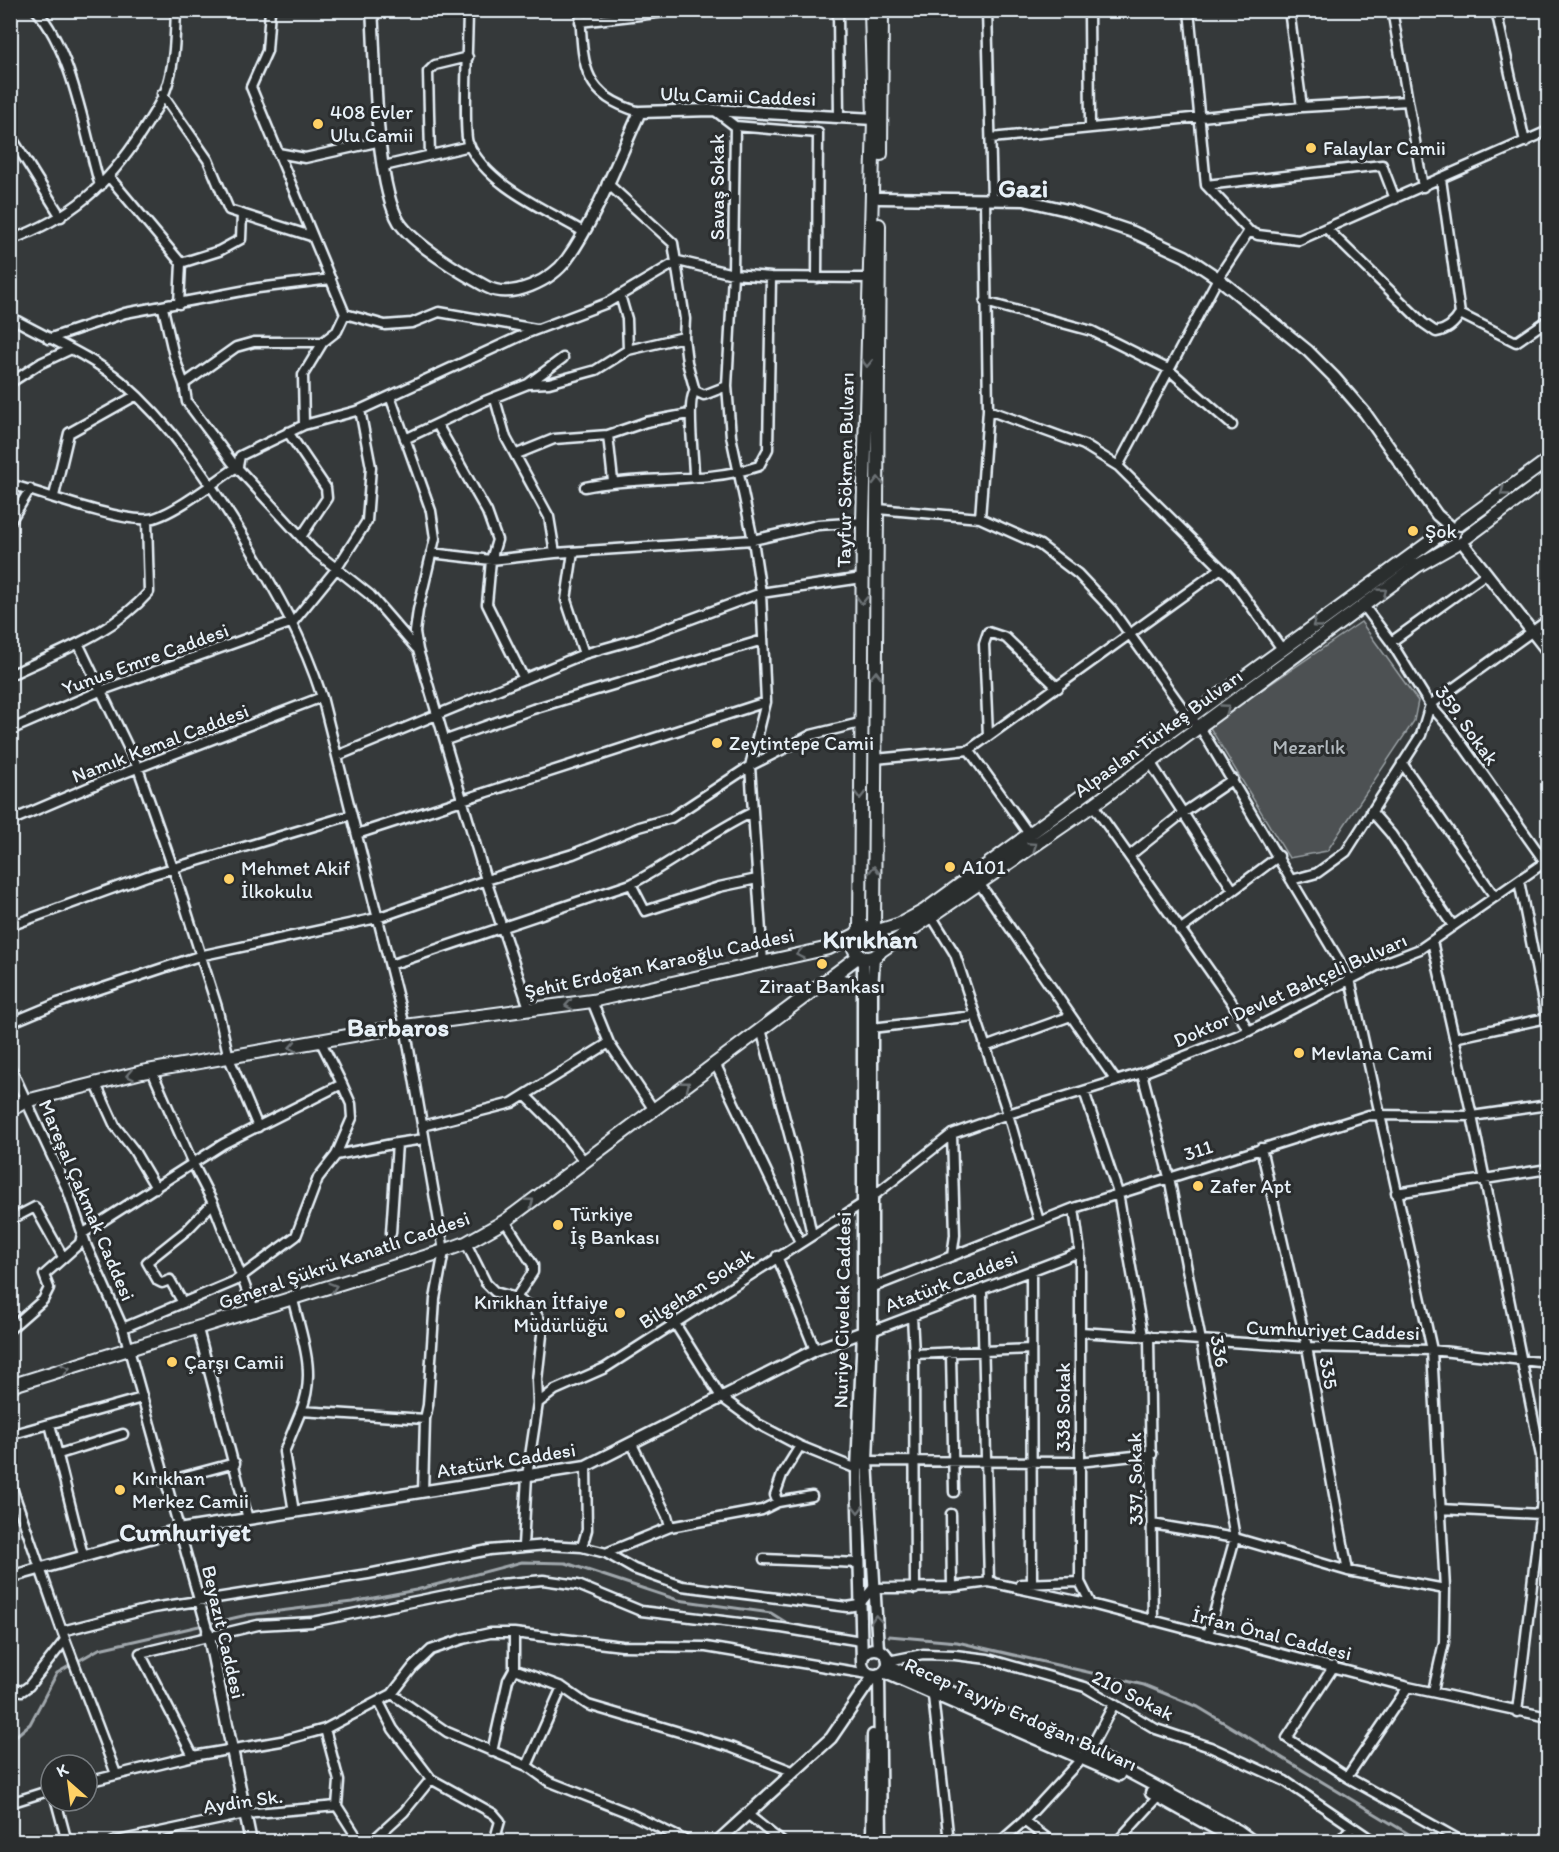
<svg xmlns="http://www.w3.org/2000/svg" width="1559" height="1852" font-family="Itim,sans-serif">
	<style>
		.green { fill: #4d5152; stroke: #9aa1a5; stroke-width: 1.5 }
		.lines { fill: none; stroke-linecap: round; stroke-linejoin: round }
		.stream { stroke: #a0a7ac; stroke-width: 3 }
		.minor-casing { stroke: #e8f1f8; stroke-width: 13 }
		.tertiary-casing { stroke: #e8f1f8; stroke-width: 15 }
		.secondary-casing { stroke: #e8f1f8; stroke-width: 16 }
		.minor { stroke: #2a2d2e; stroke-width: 8 }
		.tertiary { stroke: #2a2d2e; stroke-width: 10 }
		.secondary { stroke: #2a2d2e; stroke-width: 12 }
		.oneway { stroke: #6c7275 }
		.poi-dot { fill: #ffd166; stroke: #2a2d2e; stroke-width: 2 }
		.labels { text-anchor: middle; stroke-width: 6; stroke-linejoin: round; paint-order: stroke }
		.street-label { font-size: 20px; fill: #e8f1f8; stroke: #2a2d2e }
		.poi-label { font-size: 20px; fill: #e8f1f8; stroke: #2a2d2e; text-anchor: start }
		.park-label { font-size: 20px; fill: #b2b9be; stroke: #2a2d2e }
		.district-label { font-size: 26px; font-weight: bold; fill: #e8f1f8; stroke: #2a2d2e }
	</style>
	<rect width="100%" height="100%" fill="#35393a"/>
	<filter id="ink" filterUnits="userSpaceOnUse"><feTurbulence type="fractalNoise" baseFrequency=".0167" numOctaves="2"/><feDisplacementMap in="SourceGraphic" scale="12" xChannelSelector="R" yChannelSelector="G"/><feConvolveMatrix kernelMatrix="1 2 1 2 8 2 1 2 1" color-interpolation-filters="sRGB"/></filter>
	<g filter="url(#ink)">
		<path class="green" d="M1361,622L1418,701L1414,721L1327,851L1289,858L1209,726Z"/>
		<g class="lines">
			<path class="stream" d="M889,1636L957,1642L1144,1685L1198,1707L1422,1842
				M10,1741L30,1724L57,1673L99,1649L247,1615L352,1602L416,1590L522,1562L566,1563L678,1600L771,1613L787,1623L816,1630"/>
			<g class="minor-casing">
				<path id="minor" d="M36,10C72,49 85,134 100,186
					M468,10C468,32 463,130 468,143C488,186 543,208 582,231
					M580,10C583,65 581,95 640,112
					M838,10L839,118
					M987,10L992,199
					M1089,10L1090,128
					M1189,10L1206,185L1249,231
					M1289,10L1302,107
					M1392,10L1423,187
					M1496,10L1525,142
					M580,22L682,10
					M162,94L208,160L229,210L311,236
					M714,110L735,126L733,274L727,386L731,436L753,540L761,593L766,702L750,766L763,962
					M735,126L818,133L817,278
					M10,135L61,217
					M991,138L1302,107L1408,101
					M278,153L305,158L381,141
					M430,155L428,72L435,65L468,57
					M384,166L470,146
					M110,178L181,263L179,304
					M607,183L673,243L685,319L684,337L687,362L695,391C686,400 694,459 694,475
					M1206,185L1382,165L1395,199
					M1327,229L1423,323L1436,332C1448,330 1455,323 1460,314L1441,179
					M10,240C71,218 108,185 142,132C152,116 165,97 169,79C175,57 175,33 176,10
					M181,263L219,251L241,239L242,214
					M620,295L627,319L628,350
					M985,302L1092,331L1168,369L1232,425
					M163,308L174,356L184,384L187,402L232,462L313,550L370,595L416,648
					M345,314L385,325L412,323L439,312L536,329
					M1460,314L1516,342L1548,320
					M10,317C45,337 91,356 121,381C171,424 207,478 242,534C275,590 302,635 322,697L405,1026L444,1251L435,1299L428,1405L425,1419L423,1492
					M48,339L125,313L258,288L331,279
					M10,383L41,363L69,350
					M184,384L236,347L254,342H323
					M528,384L563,358
					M695,391L704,395L727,386
					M390,396L431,511L435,538L418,610L415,632L418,650L486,880L530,1011
					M495,399L506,438L549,517L555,553
					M988,410L1084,445L1118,466L1230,577L1282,649
					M437,424L487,512L497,540L491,560L487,604L524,679
					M304,425L360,410L525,334L607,303L678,261L733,274L771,277L870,278
					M288,432L326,488L327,498L301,537
					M608,435L613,481
					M405,439L485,401L528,384L549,383L596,370L628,350L684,337
					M517,454L554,439L608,435L646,422L689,414
					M1118,466L1218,278L1249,231L1258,235L1299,240L1548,131
					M10,484C41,493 120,522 148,519C169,518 219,479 238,466L240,456L304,425L303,375L323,342L337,331L345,314L251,87L267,51L270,10
					M585,487C641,475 705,484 759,466L768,449L771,277
					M54,496L69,433L135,396
					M878,509L980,518L1040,545L1078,574L1113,611L1189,717L1200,727L1350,979L1432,1350L1445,1589L1444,1642L1433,1691
					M980,518L988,410L985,199
					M10,522L30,489
					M573,552L566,600L584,654
					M431,553L491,560L555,553L753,540L818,525L863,522
					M1364,606L1391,642L1430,705L1452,730L1545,862
					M1391,642L1487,573
					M79,645L138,768L173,868L217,1007L229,1058L258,1127
					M10,675C60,651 112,634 149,592L147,520
					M10,730L100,691L293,622L337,568L367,521L371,467L360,410
					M988,736L984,644L988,632L1006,638L1058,688
					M446,740L533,709L763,640
					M969,750L1220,569
					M337,756L584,654L637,639L761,593L862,578
					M875,759L969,750L1029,834
					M1150,762L1233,890
					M1402,763L1495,897
					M1093,805L1231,1001L1249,1031
					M1371,811L1391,834L1453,926
					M10,821L106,780L322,697
					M357,834L766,702
					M1129,856L1183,813L1233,779
					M1291,880L1317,873L1346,852L1421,735L1430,705L1548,620
					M1519,881L1548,1027
					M979,883L1116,1081
					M631,884L645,911L719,887L757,879
					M932,917L955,954L1008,1114L1039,1221
					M10,926L147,876L351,815
					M1180,930L1279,856
					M1432,941L1472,1116L1541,1456L1542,1500L1517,1712
					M390,965L631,884C672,863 709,833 751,813
					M592,1001L609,1043L654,1110
					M10,1023L58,1003L199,956L377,918L486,880L573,854L639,827L671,818L750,766L811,735L860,723
					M872,1028L973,1016
					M761,1029L796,1160L812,1235
					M1454,1038L1547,1018
					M985,1047L1071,1016
					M715,1063L800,1242
					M10,1066L68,1191L87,1247L123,1328L208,1632
					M152,1071L192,1162L213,1203L255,1312
					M1142,1073L1169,1177L1201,1341L1235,1538L1208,1635
					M95,1082L115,1126L133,1149L156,1188
					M1084,1091L1118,1193L1143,1336
					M526,1096L557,1127L584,1161
					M422,1126L512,1103L609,1043
					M952,1134L955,1235L952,1256
					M397,1143L424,1139
					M1261,1148L1307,1347L1348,1571
					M336,1155L397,1143L391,1233
					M1396,1193L1548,1169
					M1074,1208L1080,1252V1582L1091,1604
					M10,1220L35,1207L63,1257
					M505,1221L533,1265V1272L516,1298
					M466,1243L486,1283L495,1292L516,1298L533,1308L543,1326L537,1380L538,1403L527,1476L523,1546
					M777,1256L815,1350
					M1031,1270L1032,1584
					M871,1288L1074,1208L1369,1115L1472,1116L1548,1105
					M982,1291L989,1582H993
					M293,1300C302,1338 317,1373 301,1411
					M183,1303L170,1280L162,1283L158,1281L147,1262L187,1230L213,1203
					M912,1316L914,1354L915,1589
					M674,1322L721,1397L758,1424L800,1446L857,1469L867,1461L1079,1462L1152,1454
					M123,1328L235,1281L296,1236L318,1178L336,1155L352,1118L351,1104L342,1084
					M10,1329L43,1300L49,1288L44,1275L80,1243L82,1234L223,1144L342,1084L321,1042
					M198,1329L248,1519
					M872,1331L1080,1252
					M1080,1332L1307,1347L1432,1350L1548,1363
					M1149,1336L1153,1621
					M914,1354L1030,1349
					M951,1354L954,1492
					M538,1403L555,1390L605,1368L871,1198L952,1134L1008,1114L1142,1073L1249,1031L1379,965L1420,949L1548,860
					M50,1424L83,1555
					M10,1435L142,1398
					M632,1444L667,1516L670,1527
					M59,1454L123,1434
					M10,1482L62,1631L116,1774
					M164,1482L235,1463
					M778,1502L775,1495L782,1475L800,1446
					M1440,1509L1540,1514
					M294,1512L284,1452L301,1411L425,1419
					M951,1514L952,1587
					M1152,1524L1235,1538L1348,1571L1445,1589
					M582,1547L587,1530L586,1466
					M606,1553L670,1527L762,1510L778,1502L812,1496
					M764,1559L859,1563
					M1021,1584L1080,1582
					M62,1631L153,1608L368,1574L489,1550L547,1545L582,1547L606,1553L634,1569L682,1586L847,1607L859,1605L873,1588L952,1587L989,1582L1091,1604L1408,1687L1548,1717
					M888,1661L923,1654L955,1655L988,1659L1085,1687L1156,1729L1210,1747L1285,1781L1375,1842
					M1334,1666L1287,1738L1347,1777
					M514,1669L562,1687L588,1705L730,1747L792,1771
					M1408,1687L1347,1777L1463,1842
					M10,1688L22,1691L29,1686L65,1640
					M392,1694L447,1732L527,1766L548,1781L629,1813L689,1842
					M933,1696L949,1842
					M379,1702L393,1729L431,1779L494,1814L500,1821L494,1842
					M325,1729L339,1781L337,1806
					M1089,1751L1114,1704
					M492,1752L508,1680L514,1669V1633
					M193,1756L140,1653L258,1625L312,1622L500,1584L543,1580L578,1585L641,1611L782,1628L861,1641
					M527,1766L562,1687
					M87,1782L193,1756L281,1741L325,1729L392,1694L413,1667L431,1650L463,1639L490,1633H514L622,1646L706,1647L874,1675
					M56,1801L67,1842
					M10,1803L51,1790
					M746,1813L782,1842
					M1024,1821L1052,1842
					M113,1842L245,1814L337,1806L360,1842
					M371,1842L404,1812L431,1779
					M1000,1842L1024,1821L1083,1757
					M1117,1842L1158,1797
					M1338,1842L1352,1827"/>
			</g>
			<g class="tertiary-casing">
				<path id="tertiary" d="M372,10C376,62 374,180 399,222C413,244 463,274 487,287C512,300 552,280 567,259C596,219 619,157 640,112L711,110L874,119
					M879,198L1024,200L1067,210L1133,232L1185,256L1218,278L1308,351L1334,377L1365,413L1437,515L1450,526
					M1462,542L1548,652
					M874,957L872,990V1331L867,1461L878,1649
					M832,978L852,982L863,988
					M10,1577L178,1530L586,1466L815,1350L863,1332L872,1331
					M208,1632L251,1842
					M862 1662a13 13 0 1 1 26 0a13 13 0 1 1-26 0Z
					M862,1662L857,1469L863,1332V958
					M888,1665L1089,1751L1239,1831L1254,1842
					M883,1672L1119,1775
					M879,1674L881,1842
					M1151,1793L1239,1842
					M717,1842L831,1738L874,1675
					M872,1842L873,1735"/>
			</g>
			<g class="secondary-casing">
				<path id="secondary" d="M881,154L882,10
					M1460,524L1548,460
					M1467,537L1548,477
					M853 943a15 15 0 1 1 30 0a15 15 0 1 1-30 0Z
					M874,929L879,225
					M860,930L863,522L874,119L871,10
					M878,931L900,924L924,911L1449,528
					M882,950L1093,805L1417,566L1456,544
					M10,1110L26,1101L142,1072L405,1026L592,1001L829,948L855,935
					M10,1386L444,1251L466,1243L505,1221L859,956"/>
			</g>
			<use href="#minor" class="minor"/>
			<use href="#tertiary" class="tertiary"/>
			<use href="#secondary" class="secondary"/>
		</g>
		<defs><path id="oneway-chevron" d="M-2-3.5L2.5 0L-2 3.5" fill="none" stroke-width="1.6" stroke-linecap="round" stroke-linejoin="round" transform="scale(1.5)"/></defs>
		<g class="oneway">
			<use href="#oneway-chevron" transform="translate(867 363) rotate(92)"/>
			<use href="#oneway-chevron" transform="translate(878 481) rotate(-90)"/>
			<use href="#oneway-chevron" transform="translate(1504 492) rotate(144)"/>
			<use href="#oneway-chevron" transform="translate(1383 592) rotate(-37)"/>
			<use href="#oneway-chevron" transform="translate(862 600) rotate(91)"/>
			<use href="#oneway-chevron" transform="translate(1316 624) rotate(144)"/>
			<use href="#oneway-chevron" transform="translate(876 675) rotate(-89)"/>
			<use href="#oneway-chevron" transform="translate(1226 708) rotate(-36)"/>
			<use href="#oneway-chevron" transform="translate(860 795) rotate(90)"/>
			<use href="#oneway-chevron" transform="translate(1033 846) rotate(-34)"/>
			<use href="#oneway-chevron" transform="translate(874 870) rotate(-90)"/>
			<use href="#oneway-chevron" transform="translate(800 954) rotate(169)"/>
			<use href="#oneway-chevron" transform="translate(569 1005) rotate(171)"/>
			<use href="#oneway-chevron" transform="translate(293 1047) rotate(170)"/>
			<use href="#oneway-chevron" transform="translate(130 1075) rotate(168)"/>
			<use href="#oneway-chevron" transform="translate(686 1085) rotate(-38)"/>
			<use href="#oneway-chevron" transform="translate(530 1202) rotate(-37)"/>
			<use href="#oneway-chevron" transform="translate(333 1287) rotate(-18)"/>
			<use href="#oneway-chevron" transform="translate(66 1369) rotate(-17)"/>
			<use href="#oneway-chevron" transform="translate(858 1509) rotate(89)"/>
			<use href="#oneway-chevron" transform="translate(876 1619) rotate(-95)"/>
		</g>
	</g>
	<g class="poi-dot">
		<circle cx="318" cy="124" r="6"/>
		<circle cx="1311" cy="148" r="6"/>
		<circle cx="1413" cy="531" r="6"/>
		<circle cx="717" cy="743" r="6"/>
		<circle cx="950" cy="867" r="6"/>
		<circle cx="229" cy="879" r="6"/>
		<circle cx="822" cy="964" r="6"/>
		<circle cx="1299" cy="1053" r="6"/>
		<circle cx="1198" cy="1186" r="6"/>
		<circle cx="558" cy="1225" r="6"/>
		<circle cx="620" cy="1313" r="6"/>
		<circle cx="172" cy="1362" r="6"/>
		<circle cx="120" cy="1490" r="6"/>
	</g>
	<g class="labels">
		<g class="street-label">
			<text transform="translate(738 96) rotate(2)" y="7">Ulu Camii Caddesi</text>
			<text transform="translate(717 187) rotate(-90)" y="7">Savaş Sokak</text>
			<text transform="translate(845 470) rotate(-89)" y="7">Tayfur Sökmen Bulvarı</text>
			<text transform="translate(145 659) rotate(-20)" y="7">Yunus Emre Caddesi</text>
			<text transform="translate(1467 725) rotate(54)" y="7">359. Sokak</text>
			<text transform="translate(1158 733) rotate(-36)" y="7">Alpaslan Türkeş Bulvarı</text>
			<text transform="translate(160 743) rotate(-21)" y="7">Namık Kemal Caddesi</text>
			<text transform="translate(659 963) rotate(-12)" y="7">Şehit Erdoğan Karaoğlu Caddesi</text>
			<text transform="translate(1290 990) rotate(-24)" y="7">Doktor Devlet Bahçeli Bulvarı</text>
			<text transform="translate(1198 1150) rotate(-18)" y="7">311</text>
			<text transform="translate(87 1200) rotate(67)" y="7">Mareşal Çakmak Caddesi</text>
			<text transform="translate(344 1260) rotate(-19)" y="7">General Şükrü Kanatlı Caddesi</text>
			<text transform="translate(951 1281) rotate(-21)" y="7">Atatürk Caddesi</text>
			<text transform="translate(696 1288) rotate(-33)" y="7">Bilgehan Sokak</text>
			<text transform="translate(842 1310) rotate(-89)" y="7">Nuriye Civelek Caddesi</text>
			<text transform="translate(1333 1330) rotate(2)" y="7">Cumhuriyet Caddesi</text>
			<text transform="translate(1220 1351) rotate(80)" y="7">336</text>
			<text transform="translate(1329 1373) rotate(80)" y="7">335</text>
			<text transform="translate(1063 1407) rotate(-90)" y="7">338 Sokak</text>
			<text transform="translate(506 1460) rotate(-9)" y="7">Atatürk Caddesi</text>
			<text transform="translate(1135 1479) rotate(-91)" y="7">337. Sokak</text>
			<text transform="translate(224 1632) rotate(77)" y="7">Beyazıt Caddesi</text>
			<text transform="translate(1272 1634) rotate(14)" y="7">İrfan Önal Caddesi</text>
			<text transform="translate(1133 1695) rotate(27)" y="7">210 Sokak</text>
			<text transform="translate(1021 1714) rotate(24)" y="7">Recep Tayyip Erdoğan Bulvarı</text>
			<text transform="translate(243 1801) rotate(-8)" y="7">Aydin Sk.</text>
		</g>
		<g class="poi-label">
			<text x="330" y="119">408 Evler<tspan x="330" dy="23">Ulu Camii</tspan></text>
			<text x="1323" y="155">Falaylar Camii</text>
			<text x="1425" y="538">Şok</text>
			<text x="729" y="750">Zeytintepe Camii</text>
			<text x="962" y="874">A101</text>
			<text x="241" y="875">Mehmet Akif<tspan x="241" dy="23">İlkokulu</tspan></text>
			<text x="822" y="993" text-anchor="middle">Ziraat Bankası</text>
			<text x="1311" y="1060">Mevlana Cami</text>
			<text x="1210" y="1193">Zafer Apt</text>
			<text x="570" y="1221">Türkiye<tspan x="570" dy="23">İş Bankası</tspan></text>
			<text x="608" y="1309" text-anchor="end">Kırıkhan İtfaiye<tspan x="608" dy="23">Müdürlüğü</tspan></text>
			<text x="184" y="1369">Çarşı Camii</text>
			<text x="132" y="1485">Kırıkhan<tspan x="132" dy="23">Merkez Camii</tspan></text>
		</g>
		<g class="park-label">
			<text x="1309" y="754">Mezarlık</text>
		</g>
		<g class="district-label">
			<text x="1023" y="197">Gazi</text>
			<text x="870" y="948">Kırıkhan</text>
			<text x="398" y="1036">Barbaros</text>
			<text x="185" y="1541">Cumhuriyet</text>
		</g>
	</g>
	<rect width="1559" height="1852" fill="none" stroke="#2a2d2e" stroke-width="36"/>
	<rect x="18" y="18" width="1523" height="1816" fill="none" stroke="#e8f1f8" stroke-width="2" filter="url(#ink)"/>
	<g transform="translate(69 1783) rotate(332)"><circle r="28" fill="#2a2d2e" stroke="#767b7f" stroke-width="1.5"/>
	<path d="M0-4.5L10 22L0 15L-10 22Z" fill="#ffd166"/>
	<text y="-9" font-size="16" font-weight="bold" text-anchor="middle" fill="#e8f1f8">K</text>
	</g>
</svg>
